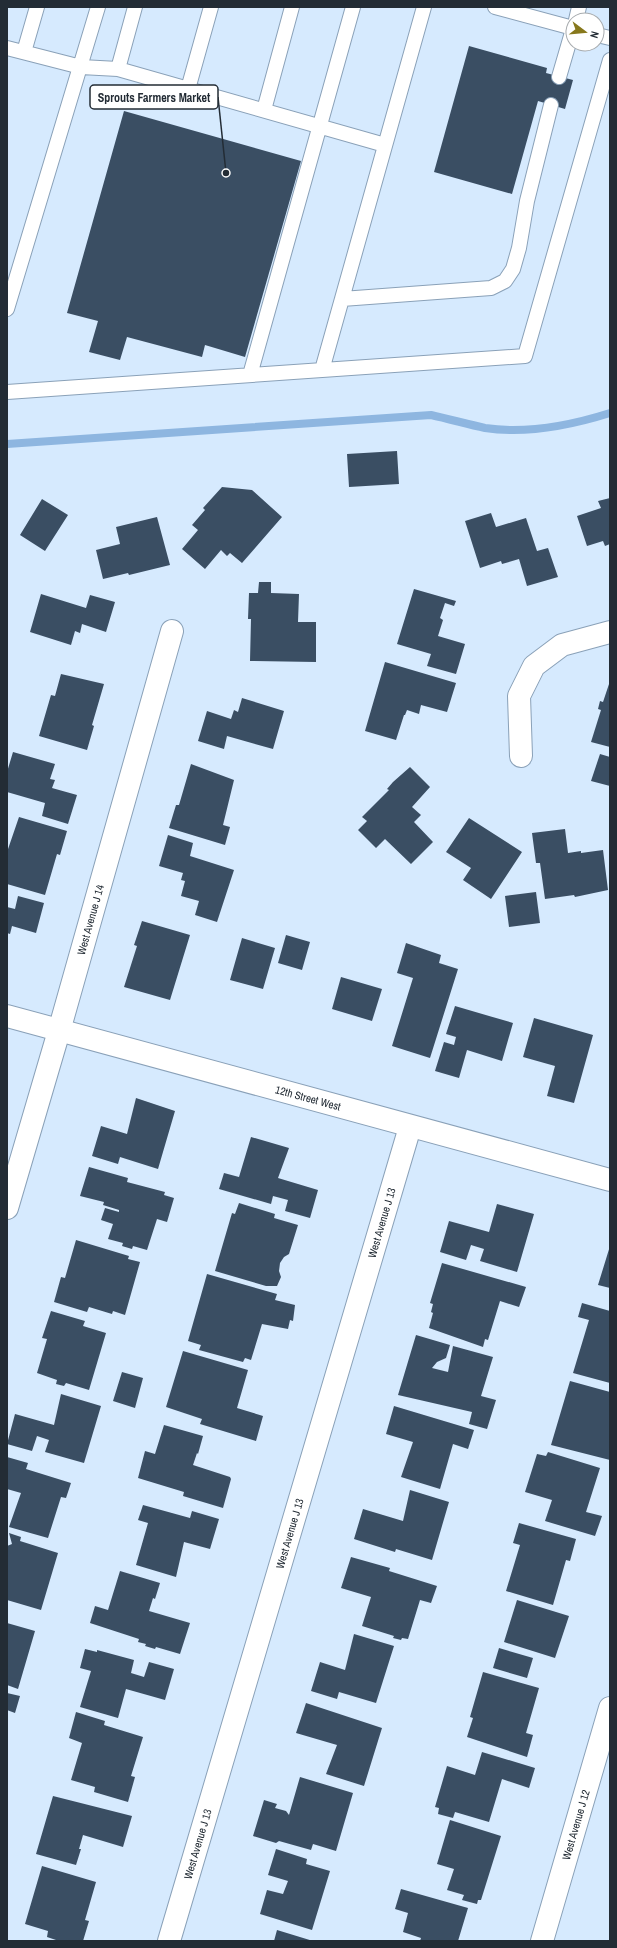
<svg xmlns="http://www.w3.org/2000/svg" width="617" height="1948" font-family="'Archivo Narrow',sans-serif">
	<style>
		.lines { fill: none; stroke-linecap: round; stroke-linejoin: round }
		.stream { stroke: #8eb6e0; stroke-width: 8 }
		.building { fill: #3a4e63 }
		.service-casing { stroke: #8aa1b8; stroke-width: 16 }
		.minor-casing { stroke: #8aa1b8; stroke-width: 24 }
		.service { stroke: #fff; stroke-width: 14 }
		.minor { stroke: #fff; stroke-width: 22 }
		.labels { text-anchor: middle; stroke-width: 4; stroke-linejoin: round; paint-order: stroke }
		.street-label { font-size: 11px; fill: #232c35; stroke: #fff }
		.leader { fill: none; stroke: #232c35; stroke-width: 1.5 }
		.callout-dot { fill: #232c35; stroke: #fff; stroke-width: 1.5 }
		.callout { fill: #fff; stroke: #232c35; stroke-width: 1.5 }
		.callout-label { font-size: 12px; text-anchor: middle; font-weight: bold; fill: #232c35 }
	</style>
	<rect width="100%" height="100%" fill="#d6eafe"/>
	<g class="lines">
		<path class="stream" d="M7,444L431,415C449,419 467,424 485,428C525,434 572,425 610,413"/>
	</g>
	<path class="building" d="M469,46L547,68L546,73L573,80L565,109L538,101L512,194L434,172Z
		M124,111L301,161L245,357L205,345L202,357L127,337L120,360L89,352L98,321L67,313Z
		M397,451L399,484L349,487L347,454Z
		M222,487L252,490L282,517L242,563L230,553L227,556L221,550L205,569L182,549L198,530L192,525L205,510L203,508Z
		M610,498V544L605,546L603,541L587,546L577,516L601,508L598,501Z
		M42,499L68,515L45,551L20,535Z
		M491,513L496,527L526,518L537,551L548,548L558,577L527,586L519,559L502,564L501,561L480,568L465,521Z
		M157,517L170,565L129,575L128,573L103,579L96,550L120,544L116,527Z
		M259,582H271V593L299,594L298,622H316V662L250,661L251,619H248L249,593H258Z
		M414,589L456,601L454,606L445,603L440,618L443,620L438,636L465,644L456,674L427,666L431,654L397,644Z
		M41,594L86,608L90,595L115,602L106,632L82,624L80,633L75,631L71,645L30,632Z
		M385,662L456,683L447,712L421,705L419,714L407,710L405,715H404L396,740L365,731Z
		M61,674L104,684L92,725L94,726L87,750L39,736L51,695L55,696Z
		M610,681V747L591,742L601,710L598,709L600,701L603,702Z
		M242,698L284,711L273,749L227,736L224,749L198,741L207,711L231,719L234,710L238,712Z
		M13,752L55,764L50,779L55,780L52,788L77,795L68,824L42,816L45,803L7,792V772Z
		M600,754L610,757V786L591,781Z
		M191,764L234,780L223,825L230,827L225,845L169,828L176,805H179Z
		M410,767L430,787L412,807L421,815L414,822L433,842L411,864L385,839L376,848L358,830L367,821L362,817L389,790L387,789L393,782Z
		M19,817L67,831L60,855L57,854L45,895L7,884V852Z
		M469,818L522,852L491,899L463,880L471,868L446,852Z
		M565,829L568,853L581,851V853L603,850L608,890L575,897L574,895L545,899L540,863H536L532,833Z
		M168,835L193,843L190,856L234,870L217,922L195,915L199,901L181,896L185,881L181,880L183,873L159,866Z
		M536,892L540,923L509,927L505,896Z
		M18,896L44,903L36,933L12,926L10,934L7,933V907L15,909Z
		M142,921L190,935L170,1000L124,987L137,946L134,945Z
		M286,935L310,942L302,970L278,963Z
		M242,938L275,948L263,989L230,980Z
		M406,943L441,955L439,963L458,969L430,1058L392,1046L413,978L397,973Z
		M341,977L382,989L372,1021L332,1009Z
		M455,1006L513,1023L502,1061L467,1050L459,1078L435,1071L444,1042L454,1045L456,1037L446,1034Z
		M534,1018L593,1035L574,1103L547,1096L555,1066L523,1057Z
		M136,1098L175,1111L158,1169L120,1157L118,1164L92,1156L101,1126L127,1134Z
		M251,1137L289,1148L278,1178L318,1190L310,1218L285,1211L288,1200L273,1196L271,1204L219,1189L224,1173L239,1177Z
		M89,1167L128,1178L127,1182L165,1192L164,1195L174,1198L167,1222L157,1219L147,1250L133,1246L132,1249L122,1246L123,1243L108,1239L113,1224L101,1220L105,1208L119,1212V1210L103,1205L104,1202L80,1196Z
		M239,1203L275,1214L274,1218L298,1225L289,1254L284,1257L280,1263L279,1271L281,1277L277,1286H266L215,1271L232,1213L235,1214Z
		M497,1204L534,1214L517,1272L480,1261L484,1249L471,1245L466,1260L440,1252L449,1221L489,1232Z
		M76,1240L129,1256L128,1259L140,1262L125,1315L113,1311L112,1314L89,1307L87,1312L54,1302L61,1277L65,1278Z
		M610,1246V1288L598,1285Z
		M442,1263L526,1287L519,1307L500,1301L488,1340L485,1339L483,1347L429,1328L433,1313L431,1312L433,1304L430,1303Z
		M207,1274L277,1294L275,1300L295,1305L293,1321L290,1320L288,1329L262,1324L251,1360L245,1358L243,1362L199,1350L201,1345L188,1341Z
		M582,1303L610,1311V1383L573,1373L589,1320L578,1317Z
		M51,1311L85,1321L83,1326L106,1333L89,1390L66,1383L64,1386L56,1384L57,1380L37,1373L47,1339L42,1338Z
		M416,1335L450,1345L446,1358L437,1362L432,1368L448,1372L453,1346L493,1357L481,1396L496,1400L487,1429L469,1424L472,1412L398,1395Z
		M183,1351L248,1370L237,1408L263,1416L256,1441L200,1424L202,1419L166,1407Z
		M122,1372L143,1378L135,1408L113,1401Z
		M570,1381L610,1392V1460L551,1445Z
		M61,1394L101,1406L84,1463L45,1452L49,1440L37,1436L32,1451L7,1444L15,1414L54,1425Z
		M394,1406L474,1430L468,1449L453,1444L440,1489L401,1477L413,1442L386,1434Z
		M164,1425L203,1436L198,1454L197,1453L193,1465L230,1477L231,1479L223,1508L183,1496L184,1492L138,1478L145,1451L155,1454Z
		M548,1452L600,1468L586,1512L602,1516L595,1536L545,1521L552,1500L525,1492L537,1454L546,1456Z
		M7,1457L28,1463L26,1469L71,1483L66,1498L61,1497L48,1538L9,1527L21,1493L7,1489Z
		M410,1490L449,1502L432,1560L396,1549L395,1552L354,1539L363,1509L403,1521Z
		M143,1505L190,1518L192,1511L219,1519L210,1549L184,1542L176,1577L136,1565L148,1523L138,1520Z
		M519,1523L576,1539L570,1561L566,1560L553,1605L506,1591L520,1545L513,1543Z
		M9,1533L21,1537L20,1541L58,1553L41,1610L7,1600V1546L12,1544Z
		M351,1557L390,1568L389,1571L437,1586L431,1603L420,1600L408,1639L402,1638L401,1640L393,1638L394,1636L362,1626L371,1597L341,1588Z
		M120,1571L160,1583L155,1599L153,1598L149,1611L190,1623L180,1654L156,1647L155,1649L145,1646L146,1644L138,1642L139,1639L90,1623L95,1606L108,1610Z
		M517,1600L569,1616L555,1658L504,1642Z
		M7,1623L35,1631L18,1689L7,1685Z
		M354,1634L394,1646L376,1703L339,1692L337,1699L311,1691L320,1662L345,1670Z
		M499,1648L533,1658L527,1678L493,1668Z
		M85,1649L97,1652V1650L134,1660L131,1673L144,1677L149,1662L174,1669L165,1700L126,1689L118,1718L80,1707L91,1671L80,1668Z
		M483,1672L539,1688L526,1733L533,1735L527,1757L467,1737L473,1718L470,1717Z
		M7,1693L20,1696L15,1713L7,1710Z
		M306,1703L382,1728L364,1786L326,1774L337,1745L296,1733Z
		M76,1712L105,1721L104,1725L143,1737L131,1776L135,1777L128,1802L94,1792L95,1787L71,1780L82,1743L69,1738Z
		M482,1752L535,1768L529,1788L502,1779L489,1822L455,1812L453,1818L438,1814L439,1808L435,1807L447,1766L475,1775Z
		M300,1777L353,1793L336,1851L313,1844L311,1850L279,1841L276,1843L253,1836L264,1800L277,1804L275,1808L286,1811L289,1815Z
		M53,1796L132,1816L123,1847L83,1835L79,1849H81L76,1865L36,1854Z
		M450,1820L501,1836L481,1900H478L477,1904L462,1900L464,1895L447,1890L454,1869L437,1864Z
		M276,1849L307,1859L306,1864L330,1871L312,1930L260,1914L267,1890L283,1894L288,1881L268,1875Z
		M42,1866L96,1882L85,1920L89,1921L83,1941H59L47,1937L48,1931L25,1924Z
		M401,1889L468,1908L458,1941H420L421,1938L403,1932L408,1913L395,1909Z
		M277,1930L313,1941H274Z"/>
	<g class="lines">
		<g class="service-casing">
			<path id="service" d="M495,7L573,28
				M576,20L579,7
				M597,35L610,38
				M7,48L81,67L118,69L385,145
				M24,52L37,7
				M118,69L135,7
				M559,77L573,29
				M188,89L211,7
				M264,110L292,7
				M342,299L491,288L505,281L513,269L519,248L527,201L551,105
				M7,309L98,7
				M322,370L424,7
				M250,375L353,7
				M7,392L525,356L610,60"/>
		</g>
		<g class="minor-casing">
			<g id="minor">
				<path d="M521,756L519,696L534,666L562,645L610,632"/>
				<path id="s1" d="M7,1016L610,1180"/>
				<path id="s2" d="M7,1208L59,1031L172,631"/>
				<path id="s3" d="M169,1941L410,1127"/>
				<path id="s4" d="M542,1941L610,1708"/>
			</g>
		</g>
		<use href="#service" class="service"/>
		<use href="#minor" class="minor"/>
	</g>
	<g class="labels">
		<g class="street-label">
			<text dy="4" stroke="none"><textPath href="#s2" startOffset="300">West Avenue J 14</textPath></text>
			<text dy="4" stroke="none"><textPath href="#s1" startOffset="312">12th Street West</textPath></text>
			<text dy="4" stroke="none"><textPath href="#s3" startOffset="749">West Avenue J 13</textPath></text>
			<text dy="4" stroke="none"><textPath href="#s3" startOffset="425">West Avenue J 13</textPath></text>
			<text dy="4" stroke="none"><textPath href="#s4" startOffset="121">West Avenue J 12</textPath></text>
			<text dy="4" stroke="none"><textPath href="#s3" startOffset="101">West Avenue J 13</textPath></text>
		</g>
	</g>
	<path class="leader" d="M226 173L218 97"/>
	<circle class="callout-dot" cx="226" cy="173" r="4"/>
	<rect class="callout" x="90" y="85" width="128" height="24" rx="4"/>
	<g class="callout-label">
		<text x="154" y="102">Sprouts Farmers Market</text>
	</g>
	<rect width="617" height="1948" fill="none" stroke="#232c35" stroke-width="16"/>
	<g transform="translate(585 32) rotate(106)"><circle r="19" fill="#ffffff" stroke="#a7abae"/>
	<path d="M0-3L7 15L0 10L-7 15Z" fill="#87781c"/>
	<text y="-6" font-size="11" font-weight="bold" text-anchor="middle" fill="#232c35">N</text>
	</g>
</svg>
